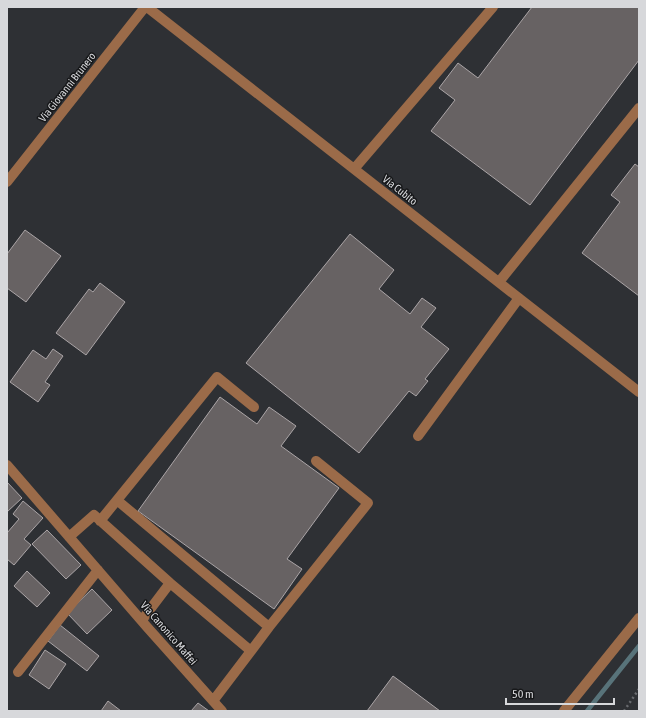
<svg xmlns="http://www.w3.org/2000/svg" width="646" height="718" font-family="'Asap Condensed',sans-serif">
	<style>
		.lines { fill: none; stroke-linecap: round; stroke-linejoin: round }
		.stream { stroke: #58737a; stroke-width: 4.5 }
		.building { fill: #676263; stroke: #aba5a7 }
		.path { stroke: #696b6f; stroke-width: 2.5; stroke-dasharray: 2 3; stroke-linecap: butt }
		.minor { stroke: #9b6b49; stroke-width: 10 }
		.labels { text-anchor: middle; stroke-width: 3; stroke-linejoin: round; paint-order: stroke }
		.street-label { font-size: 11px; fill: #d7d8db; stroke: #17181a }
	</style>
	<rect width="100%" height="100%" fill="#2e3034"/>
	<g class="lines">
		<path class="stream" d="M587,711L639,646"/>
	</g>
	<path class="building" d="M532,7H639V60L530,205L431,131L455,100L439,88L458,63L478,78Z
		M635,164L639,167V296L582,253L620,202L611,195Z
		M25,230L61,256L26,302L7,288V254Z
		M350,234L394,270L379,289L410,314L422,298L436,308L421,327L449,349L425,379L428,381L416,396L409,391L359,453L246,363Z
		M100,283L125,302L86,355L56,333L89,289L93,292Z
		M53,349L63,356L45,382L50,385L38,402L10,382L33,350L46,359Z
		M220,397L257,424L269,407L296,426L281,446L339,488L287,559L302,569L274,609L138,511Z
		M7,482L22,498L7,512Z
		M23,501L43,518L24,539L31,545L14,565L7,559V533L19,519L13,514Z
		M47,530L81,565L66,579L32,544Z
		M27,571L50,593L37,607L14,586Z
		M92,589L112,610L87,634L67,613Z
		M60,625L99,656L87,671L48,641Z
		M45,650L66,664L49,689L29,675Z
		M393,676L440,711H367Z
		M108,701L121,711H101Z
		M198,703L209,711H191Z"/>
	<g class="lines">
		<path class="path" d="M624,711L639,689"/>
		<path class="minor" d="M147,7L639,392
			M354,169L493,7
			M7,182L145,7
			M499,282L639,108
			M418,436L519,298
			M7,465L147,627L222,711
			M118,501L269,627L368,503L316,461
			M100,521L217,377L254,407
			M69,537L94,515L170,583L251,651L213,701
			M142,620L170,583
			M251,651L269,627
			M18,672L98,570
			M564,711L639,618"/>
	</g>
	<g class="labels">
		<g class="street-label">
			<text transform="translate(67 87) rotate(-52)" y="4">Via Giovanni Brunero</text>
			<text transform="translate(400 190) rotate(38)" y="4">Via Cubito</text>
			<text transform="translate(169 633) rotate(49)" y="4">Via Canonico Maffei</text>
		</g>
	</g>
	<rect width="646" height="718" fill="none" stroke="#d7d8db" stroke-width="16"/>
	<path d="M506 698v6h108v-6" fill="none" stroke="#d7d8db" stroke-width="2"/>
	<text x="512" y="698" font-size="12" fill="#d7d8db" stroke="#17181a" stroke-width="3" paint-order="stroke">50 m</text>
</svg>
